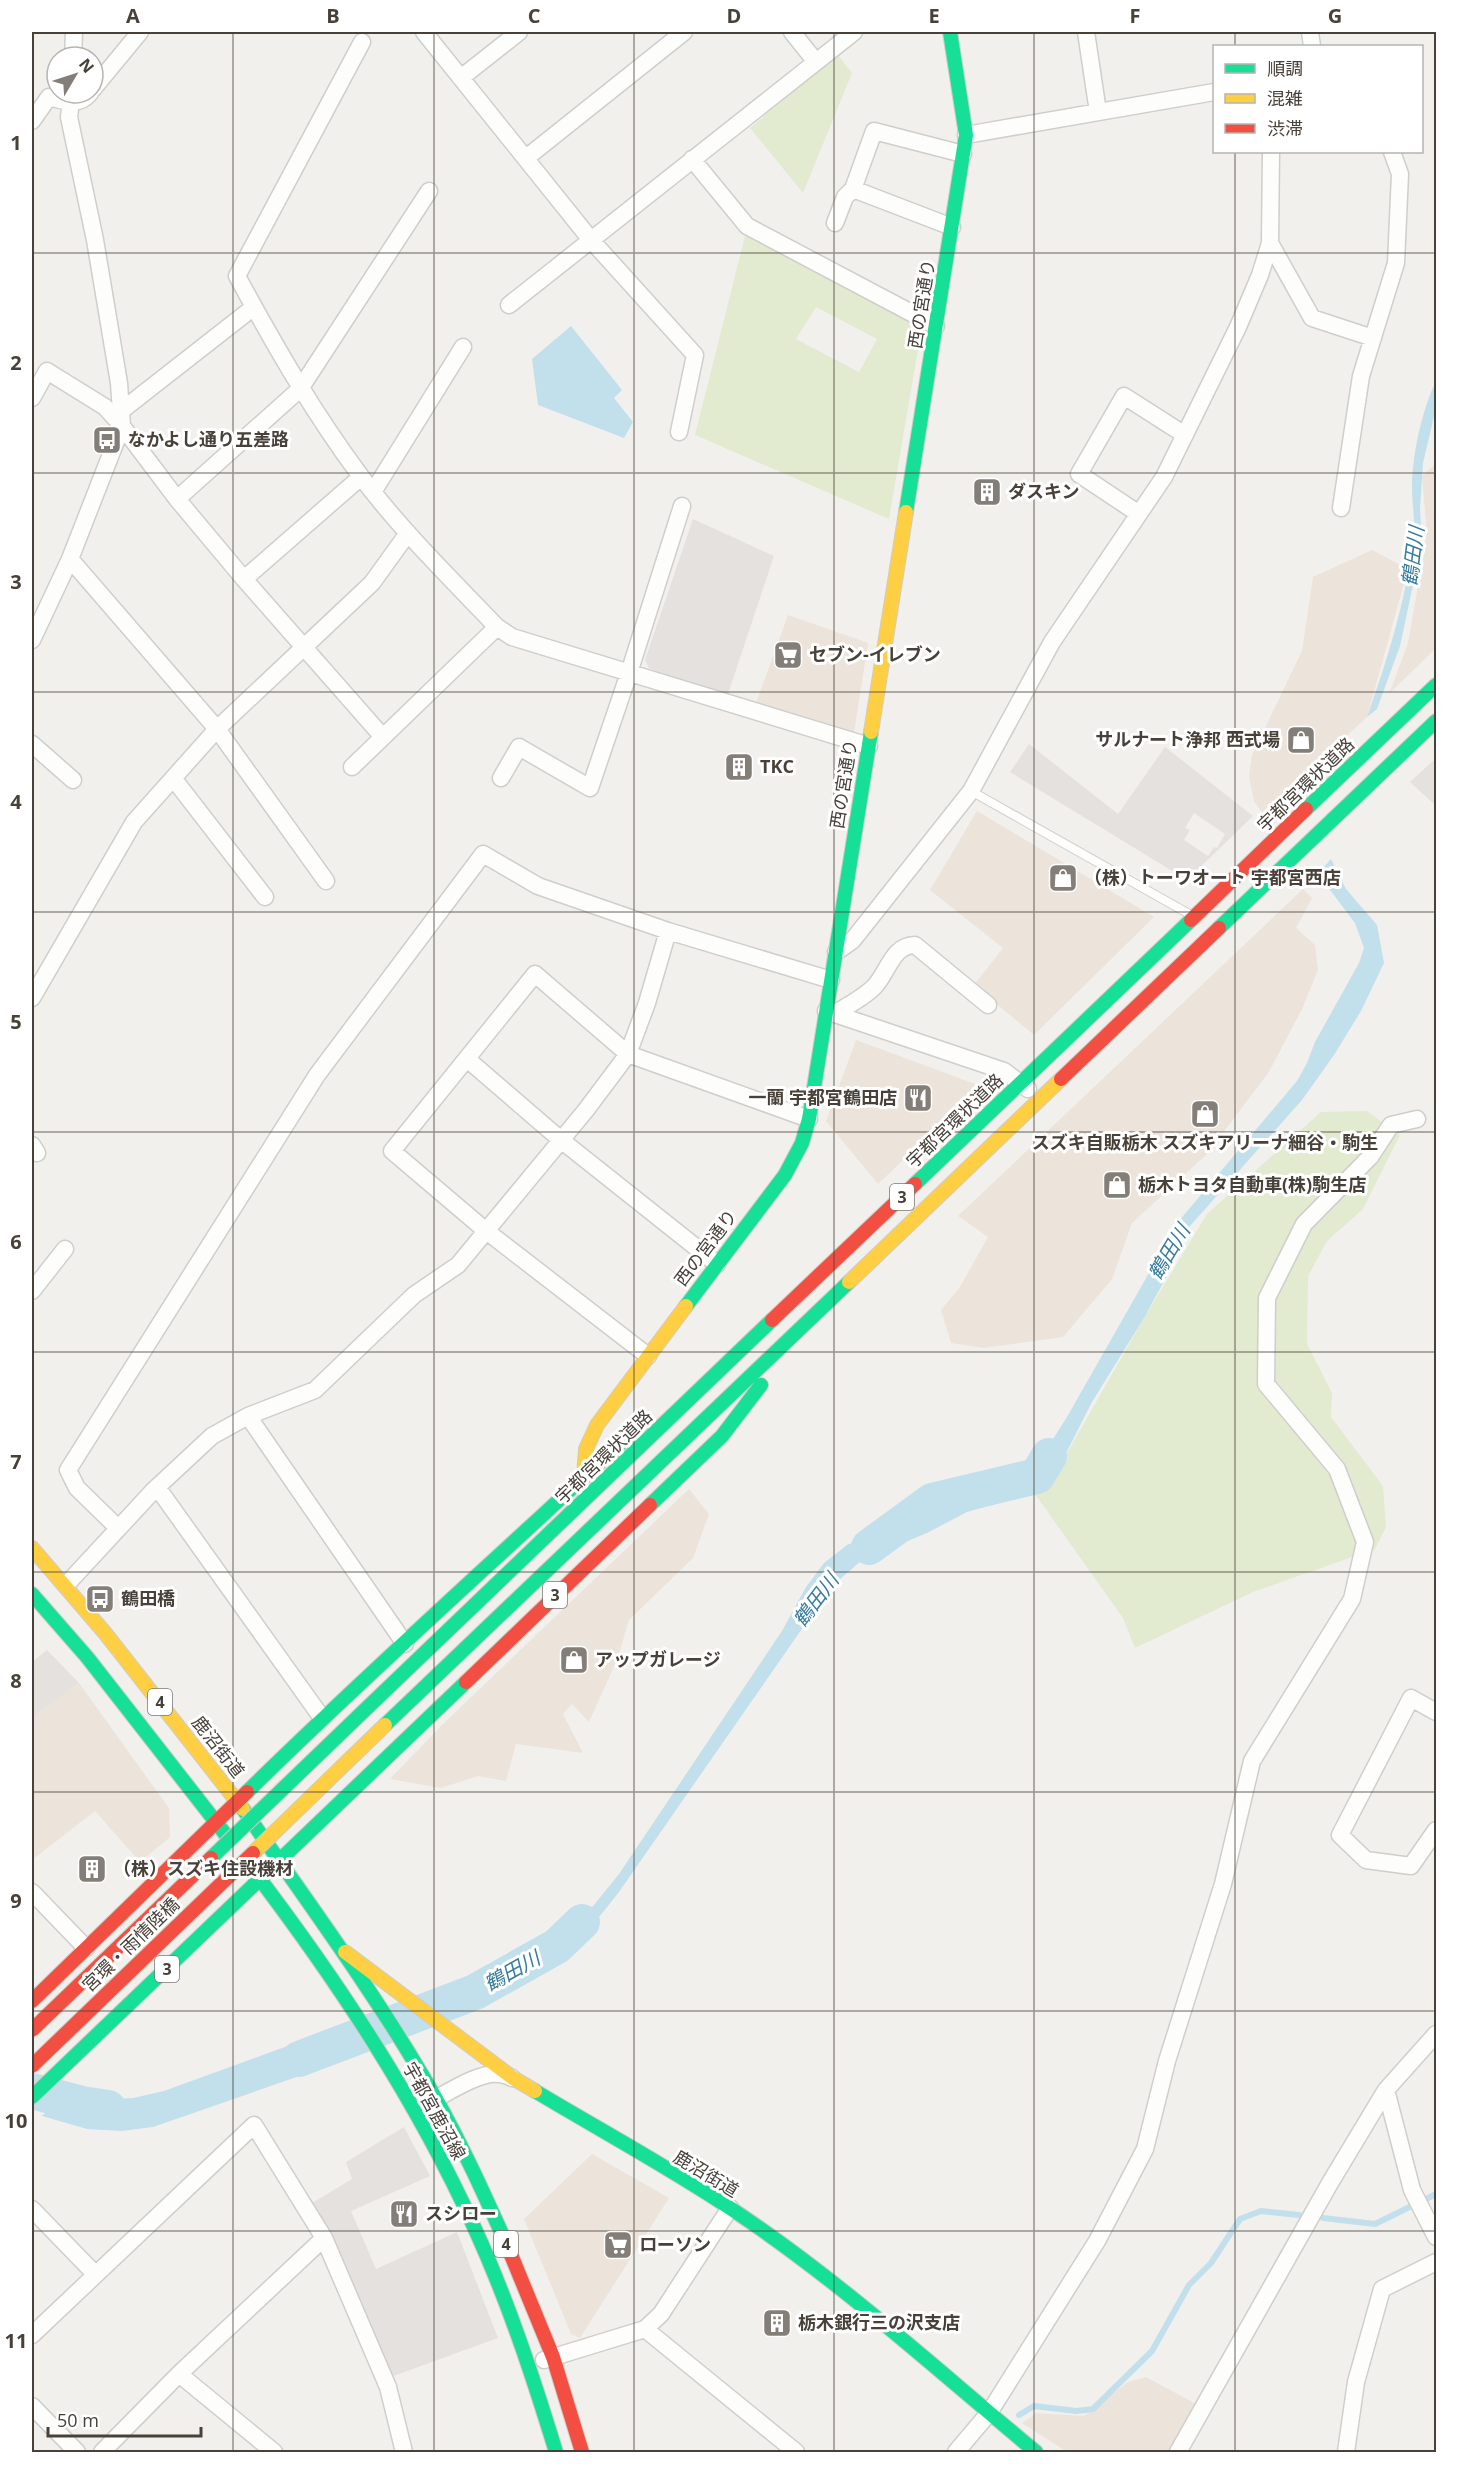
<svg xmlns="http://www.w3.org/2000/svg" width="1468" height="2484" font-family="'Open Sans','Noto Sans JP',sans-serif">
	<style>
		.commercial { fill: #ece3db }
		.green { fill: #e2ead0; fill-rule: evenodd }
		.parking { fill: #e4e1de; fill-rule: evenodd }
		.water { fill: #c2dfec }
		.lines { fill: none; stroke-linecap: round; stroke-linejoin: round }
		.stream { stroke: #c2dfec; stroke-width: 6 }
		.river { stroke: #c2dfec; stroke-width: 36 }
		.lane-casing { stroke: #d0cecb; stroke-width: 10 }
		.street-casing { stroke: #d0cecb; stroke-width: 19 }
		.fast-casing { stroke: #d0ccc4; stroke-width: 16 }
		.slow-casing { stroke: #d0ccc4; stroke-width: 16 }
		.jam-casing { stroke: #d0ccc4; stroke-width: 16 }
		.lane { stroke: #fdfdfc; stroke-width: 8 }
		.street { stroke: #fdfdfc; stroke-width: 16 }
		.fast { stroke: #16e098; stroke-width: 14 }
		.slow { stroke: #ffcf43; stroke-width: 14 }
		.jam { stroke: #f24e42; stroke-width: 14 }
		.fast-bridge-casing { stroke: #d3cabd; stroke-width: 16; stroke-linecap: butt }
		.slow-bridge-casing { stroke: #d3cabd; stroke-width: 16; stroke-linecap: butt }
		.jam-bridge-casing { stroke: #d3cabd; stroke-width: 16; stroke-linecap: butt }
		.fast-bridge { stroke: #16e098; stroke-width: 14 }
		.slow-bridge { stroke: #ffcf43; stroke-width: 14 }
		.jam-bridge { stroke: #f24e42; stroke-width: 14 }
		.grid { fill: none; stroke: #484139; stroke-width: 1.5; stroke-opacity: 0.55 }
		.labels { text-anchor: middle; stroke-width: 6; stroke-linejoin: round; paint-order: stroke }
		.shield { fill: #fff; stroke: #7f7a74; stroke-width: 1.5 }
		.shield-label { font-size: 16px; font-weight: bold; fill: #484139 }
		.street-label { font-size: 18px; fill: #484139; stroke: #fff }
		.poi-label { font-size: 18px; font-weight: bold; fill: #484139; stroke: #fff; text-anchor: start }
		.water-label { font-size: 20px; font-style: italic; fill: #367c9c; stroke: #fff }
		.neatline { fill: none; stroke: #484139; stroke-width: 2 }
		.grid-label { font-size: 20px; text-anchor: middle; font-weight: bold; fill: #484139 }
	</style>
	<rect width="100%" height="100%" fill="#f2f0ed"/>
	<path class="commercial" d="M1436,463V648L1389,694L1408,643L1427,534L1422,476Z
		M1372,550L1408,569L1367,717L1263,814L1254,801L1249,776L1252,755L1302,651L1313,577Z
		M788,615L868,643L854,733L756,703Z
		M977,811L1154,917L1034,1035L974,985L1003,948L930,890Z
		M1303,889L1312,898L1296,928L1315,945L1318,970L1302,1009L1269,1072L1206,1155L1132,1223L1112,1279L1063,1337L983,1348L951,1343L941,1310L960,1287L988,1237L958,1216Z
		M856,1040L978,1085L977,1090L878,1184L826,1121Z
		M689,1489L709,1514L693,1558L629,1620L617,1660L589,1722L572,1704L563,1714L583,1753L516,1744L506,1781L478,1776L441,1788L390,1779L444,1723Z
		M79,1683L169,1808L170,1837L140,1862L95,1811L32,1860V1718Z
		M592,2154L669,2198L580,2338L571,2334L524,2219Z
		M1146,2377L1196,2404L1169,2452H1067L1022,2423L1036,2413L1084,2416L1128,2382Z"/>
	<path class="green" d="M838,55L852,73L803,193L750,128Z
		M745,236L922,326L889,519L695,435ZM816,307L877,339L859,372L796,339Z
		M1367,1111L1400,1135L1363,1209L1327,1241L1308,1276L1307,1344L1332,1393L1331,1417L1383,1486L1386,1527L1375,1549L1253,1592L1135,1648L1123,1618L1030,1487L1059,1467L1144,1318L1207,1214L1321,1112Z"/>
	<path class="parking" d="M693,519L774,556L725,703L649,668L645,660Z
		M1029,744L1118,814L1165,747L1253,816L1187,880L1010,772ZM1194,813L1225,834L1217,848L1214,847L1208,856L1184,840L1190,830L1185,828Z
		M1434,760L1436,762V806L1410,782Z
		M47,1650L79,1683L32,1718V1662Z
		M404,2127L430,2176L351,2211L376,2269L457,2232L498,2338L388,2378L328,2228L312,2203L352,2179L346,2162Z"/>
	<path class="water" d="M571,326L622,390L614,398L633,422L624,438L538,405L532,359Z
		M1436,381V408L1423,463L1420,508L1422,543L1400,646L1377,709L1367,717C1388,658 1407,597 1414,534C1415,519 1412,503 1412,488C1412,455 1422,410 1436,381Z
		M1331,859L1346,889L1377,925L1384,963L1361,1011L1334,1055L1302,1100L1190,1226L1179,1254L1144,1318L1092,1402L1059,1467L1010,1500L967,1512L927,1533L862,1560L831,1587L619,1892C609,1904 600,1917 589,1928C549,1966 502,1990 452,2013L436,1999L503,1980L557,1944L580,1922L619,1874L782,1631L806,1587L824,1563L847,1545L930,1509L1003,1487L1034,1469L1067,1417L1178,1222L1297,1081L1307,1063L1315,1042L1359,963L1364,948L1355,923L1318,874Z
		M337,2028L357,2056L153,2127L122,2131L87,2129L42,2116L66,2092L107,2099L133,2098L164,2091Z"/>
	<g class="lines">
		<path class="stream" d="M1323,2218L1375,2224L1436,2194
			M1019,2415L1034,2406L1076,2411L1093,2409L1152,2351L1189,2285L1211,2263L1240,2219L1261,2211L1299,2215"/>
		<path class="river" d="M869,1547L932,1501L1037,1476L1049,1456
			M299,2059L475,1992L557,1946L582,1922
			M32,2091L82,2104L108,2108"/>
		<g class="lane-casing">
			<path id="lane" d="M971,791L1191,915"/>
		</g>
		<g class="street-casing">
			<path id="street" d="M424,32L591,240L695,355L679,432
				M792,32L816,62
				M1086,32L1098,112
				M1310,32L1312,46
				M362,42L237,276C275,346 314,414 362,478C402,531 451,579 497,627L512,637L869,746
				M73,57L74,32
				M462,77L519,32
				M93,89L140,32
				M32,121L49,97C64,101 79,107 90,93
				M966,135L1214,92
				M526,158L684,32
				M692,159L747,226L936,326
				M835,223L845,197L853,189
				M952,227L853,189L874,131L963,154
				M1270,243L1312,318L1373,338
				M509,305L854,32
				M32,398L47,371L105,407L122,426L177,499L244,579L382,736
				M121,411L254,307
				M373,492L463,347
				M177,499L300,389L429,191
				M1341,508L1361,376L1396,263L1400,174L1392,152
				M1139,514L1079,474L1124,396L1185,435
				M70,559L217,729L326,881
				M244,579L361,477
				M32,640L70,559L122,426L119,383L95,240L69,117L72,93
				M32,744L73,780
				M352,767L497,627
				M173,778L265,897
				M501,778L519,747L590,788L629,673L682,506
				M836,952L852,941L971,791L1052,642L1164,477L1238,327L1260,275L1270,243L1271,152
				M32,998L134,822L217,729L372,583L408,533
				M826,1011L1004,1071L1028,1089
				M834,1014C847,1006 863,998 874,987C888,973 892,945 915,945L988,1005
				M467,1059L561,1140L717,1264
				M32,1145L37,1153
				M32,1291L65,1249
				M648,1356L485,1230L392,1151L535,974L628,1054L809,1119
				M248,1416L405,1644
				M157,1487L322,1718
				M118,1528L77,1488L68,1470L317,1075L483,854L538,886L668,931L831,980
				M66,1585L154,1490L212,1436L248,1416L315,1390L414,1295L458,1265L586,1110L628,1054L647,1003L668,931
				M1436,1712L1411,1698L1340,1835L1366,1860L1411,1866L1436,1830
				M32,1892L86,1948
				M1386,2090L1412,2190L1436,2237
				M428,2103C446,2094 478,2072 498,2074C503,2074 508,2076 512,2078
				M32,2209L95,2274
				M645,2329L796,2452
				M32,2335L254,2125L324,2238
				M544,2360L645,2329L661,2314L730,2208
				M179,2374L324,2238L388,2387L404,2452
				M32,2406L77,2452
				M102,2452L179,2374L274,2452
				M956,2452L989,2413L1097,2241L1145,2149L1167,2061L1223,1884L1252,1761L1352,1599L1365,1542L1337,1469L1266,1384L1267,1298L1304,1224L1370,1157L1391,1125L1417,1119
				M1178,2452L1330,2183L1386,2090L1436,2034
				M1346,2452L1356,2382L1382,2289L1436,2262"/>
		</g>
		<g class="fast-casing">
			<path id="fast" d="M906,512L966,135L950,32
				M1306,809L1436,685
				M1219,928L1436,721
				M915,1184L1191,920
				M686,1306L785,1175L802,1143L809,1119L871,732
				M650,1505L722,1436L761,1385
				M32,1594L87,1657L226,1835
				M368,1707L772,1320
				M385,1725L849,1282
				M247,1792C371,1670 501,1555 628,1436
				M243,1809C309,1904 378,1997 435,2097C462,2145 485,2196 507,2245
				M250,1866C337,1980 416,2099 475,2229C508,2301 533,2377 556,2452
				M535,2091C600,2130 667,2166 730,2208C839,2280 936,2369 1036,2452
				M32,2097L466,1682"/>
		</g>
		<g class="slow-casing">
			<path id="slow" d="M871,732L906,512
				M849,1282L1061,1079
				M584,1475L586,1449L597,1425L686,1306
				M32,1548L105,1633L243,1809
				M345,1952L513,2078L535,2091"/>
		</g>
		<g class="jam-casing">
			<path id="jam" d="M1191,920L1306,809
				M1061,1079L1219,928
				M772,1320L915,1184
				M466,1682L650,1505
				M32,2001L247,1792
				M507,2245L553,2357L582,2452"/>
		</g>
		<use href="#lane" class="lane"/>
		<use href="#street" class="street"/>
		<use href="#fast" class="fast"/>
		<use href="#slow" class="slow"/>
		<use href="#jam" class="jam"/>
		<g class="fast-bridge-casing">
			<path id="fast-bridge" d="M211,1858L368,1707"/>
		</g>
		<g class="slow-bridge-casing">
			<path id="slow-bridge" d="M253,1853L385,1725"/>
		</g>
		<g class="jam-bridge-casing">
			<path id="jam-bridge" d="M32,2030L211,1858
				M32,2066L253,1853"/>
		</g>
		<use href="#fast-bridge" class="fast-bridge"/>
		<use href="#slow-bridge" class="slow-bridge"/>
		<use href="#jam-bridge" class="jam-bridge"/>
	</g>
	<path class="grid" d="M233,32V2452M434,32V2452M634,32V2452M834,32V2452M1034,32V2452M1235,32V46M1235,152V2452M32,253H1436M32,473H1436M32,692H1436M32,912H1436M32,1132H1436M32,1352H1436M32,1572H1436M32,1792H1436M32,2011H1436M32,2231H1436"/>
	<defs>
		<g id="bus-square" transform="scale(1.5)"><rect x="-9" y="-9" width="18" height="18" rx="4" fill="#847e78" stroke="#fff"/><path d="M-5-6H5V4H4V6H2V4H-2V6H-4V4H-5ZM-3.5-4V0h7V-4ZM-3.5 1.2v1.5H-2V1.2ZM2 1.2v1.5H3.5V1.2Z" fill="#fff"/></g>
		<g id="building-square" transform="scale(1.5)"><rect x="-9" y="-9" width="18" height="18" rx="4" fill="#847e78" stroke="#fff"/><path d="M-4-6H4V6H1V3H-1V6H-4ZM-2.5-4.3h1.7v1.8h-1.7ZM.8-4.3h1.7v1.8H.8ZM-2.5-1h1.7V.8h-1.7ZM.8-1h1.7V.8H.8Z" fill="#fff"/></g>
		<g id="supermarket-square" transform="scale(1.5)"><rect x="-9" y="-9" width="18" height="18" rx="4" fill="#847e78" stroke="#fff"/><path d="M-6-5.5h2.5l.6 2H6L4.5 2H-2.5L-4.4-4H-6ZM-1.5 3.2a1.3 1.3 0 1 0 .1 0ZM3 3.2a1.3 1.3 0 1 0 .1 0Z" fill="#fff"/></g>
		<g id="shop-square" transform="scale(1.5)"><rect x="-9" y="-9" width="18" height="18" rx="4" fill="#847e78" stroke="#fff"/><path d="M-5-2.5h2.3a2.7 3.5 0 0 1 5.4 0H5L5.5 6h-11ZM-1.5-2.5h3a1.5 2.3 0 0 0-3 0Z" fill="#fff"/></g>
		<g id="restaurant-square" transform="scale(1.5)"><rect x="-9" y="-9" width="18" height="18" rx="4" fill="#847e78" stroke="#fff"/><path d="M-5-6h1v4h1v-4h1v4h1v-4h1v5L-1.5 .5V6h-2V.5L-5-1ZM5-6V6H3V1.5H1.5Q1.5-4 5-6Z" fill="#fff"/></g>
	</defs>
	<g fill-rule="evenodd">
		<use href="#bus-square" x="107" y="440"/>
		<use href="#building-square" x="987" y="492"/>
		<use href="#supermarket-square" x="788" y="655"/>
		<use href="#shop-square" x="1301" y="740"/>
		<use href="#building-square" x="739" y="767"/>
		<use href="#shop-square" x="1063" y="878"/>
		<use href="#restaurant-square" x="918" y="1098"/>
		<use href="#shop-square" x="1205" y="1114"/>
		<use href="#shop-square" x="1117" y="1185"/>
		<use href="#bus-square" x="100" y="1599"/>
		<use href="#shop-square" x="574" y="1660"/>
		<use href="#building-square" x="92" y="1869"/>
		<use href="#restaurant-square" x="404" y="2214"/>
		<use href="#supermarket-square" x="618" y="2245"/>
		<use href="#building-square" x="777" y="2323"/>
	</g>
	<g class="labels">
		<g class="shield">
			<rect x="890" y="1184" width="24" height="26" rx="4.5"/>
			<rect x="543" y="1582" width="24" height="26" rx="4.5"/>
			<rect x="148" y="1689" width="24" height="26" rx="4.5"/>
			<rect x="155" y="1956" width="24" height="26" rx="4.5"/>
			<rect x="494" y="2231" width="24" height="26" rx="4.5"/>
		</g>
		<g class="shield-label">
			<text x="902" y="1203">3</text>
			<text x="555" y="1601">3</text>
			<text x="160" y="1708">4</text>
			<text x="167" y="1975">3</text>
			<text x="506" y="2250">4</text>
		</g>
		<g class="street-label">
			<text transform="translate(922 304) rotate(-81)" y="6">西の宮通り</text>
			<text transform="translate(844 784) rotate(-81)" y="6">西の宮通り</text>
			<text transform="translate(1306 785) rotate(-44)" y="6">宇都宮環状道路</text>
			<text transform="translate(955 1121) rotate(-44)" y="6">宇都宮環状道路</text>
			<text transform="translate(706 1248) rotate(-53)" y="6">西の宮通り</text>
			<text transform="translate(604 1457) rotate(-44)" y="6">宇都宮環状道路</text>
			<text transform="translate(218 1747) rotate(52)" y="6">鹿沼街道</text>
			<text transform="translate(131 1945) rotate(-44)" y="6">宮環・雨情陸橋</text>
			<text transform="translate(434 2111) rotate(61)" y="6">宇都宮鹿沼線</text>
			<text transform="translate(706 2174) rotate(31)" y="6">鹿沼街道</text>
		</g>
		<g class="poi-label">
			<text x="128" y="446">なかよし通り五差路</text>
			<text x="1008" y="498">ダスキン</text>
			<text x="809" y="661">セブン-イレブン</text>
			<text x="1280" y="746" text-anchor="end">サルナート浄邦 西式場</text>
			<text x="760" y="773">TKC</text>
			<text x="1084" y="884">（株）トーワオート 宇都宮西店</text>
			<text x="897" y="1104" text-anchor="end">一蘭 宇都宮鶴田店</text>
			<text x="1205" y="1149" text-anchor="middle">スズキ自販栃木 スズキアリーナ細谷・駒生</text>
			<text x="1138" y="1191">栃木トヨタ自動車(株)駒生店</text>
			<text x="121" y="1605">鶴田橋</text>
			<text x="595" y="1666">アップガレージ</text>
			<text x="113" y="1875">（株）スズキ住設機材</text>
			<text x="425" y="2220">スシロー</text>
			<text x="639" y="2251">ローソン</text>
			<text x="798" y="2329">栃木銀行三の沢支店</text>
		</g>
		<g class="water-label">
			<text transform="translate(1413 556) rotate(-83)" y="7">鶴田川</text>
			<text transform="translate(1169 1252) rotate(-59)" y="7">鶴田川</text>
			<text transform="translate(816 1600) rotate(-53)" y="7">鶴田川</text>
			<text transform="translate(512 1971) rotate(-29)" y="7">鶴田川</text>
		</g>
	</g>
	<rect width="1468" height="2484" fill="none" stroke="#ffffff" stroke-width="66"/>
	<rect x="1213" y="45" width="210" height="108" fill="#ffffff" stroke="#b6b3b0" stroke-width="1.5"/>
	<rect x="1225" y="64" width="30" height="9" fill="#16e098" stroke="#b6b3b0" stroke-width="1.5"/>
	<text x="1267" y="75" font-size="18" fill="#484139">順調</text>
	<rect x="1225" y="94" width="30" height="9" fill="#ffcf43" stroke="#b6b3b0" stroke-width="1.5"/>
	<text x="1267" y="105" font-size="18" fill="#484139">混雑</text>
	<rect x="1225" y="124" width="30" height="9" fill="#f24e42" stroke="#b6b3b0" stroke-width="1.5"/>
	<text x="1267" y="135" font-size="18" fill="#484139">渋滞</text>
	<g transform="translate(75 75) rotate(51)"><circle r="28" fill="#ffffff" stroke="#b6b3b0" stroke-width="1.5"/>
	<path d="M0-4.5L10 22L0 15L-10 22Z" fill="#847e78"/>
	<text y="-9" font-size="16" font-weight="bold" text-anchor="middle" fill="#484139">N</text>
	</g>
	<path d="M48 2427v9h153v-9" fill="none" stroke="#484139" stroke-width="3"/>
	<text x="57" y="2427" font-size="18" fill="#484139" stroke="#ffffff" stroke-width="4.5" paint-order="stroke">50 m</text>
	<rect x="33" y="33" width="1402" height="2418" class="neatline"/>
	<g class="grid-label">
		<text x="133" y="23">A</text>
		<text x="333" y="23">B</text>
		<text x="534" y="23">C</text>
		<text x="734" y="23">D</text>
		<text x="934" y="23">E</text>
		<text x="1135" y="23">F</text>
		<text x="1335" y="23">G</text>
		<text x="16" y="150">1</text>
		<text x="16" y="370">2</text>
		<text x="16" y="589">3</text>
		<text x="16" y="809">4</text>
		<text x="16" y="1029">5</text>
		<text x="16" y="1249">6</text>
		<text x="16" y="1469">7</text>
		<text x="16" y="1688">8</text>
		<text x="16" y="1908">9</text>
		<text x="16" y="2128">10</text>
		<text x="16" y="2348">11</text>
	</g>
</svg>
